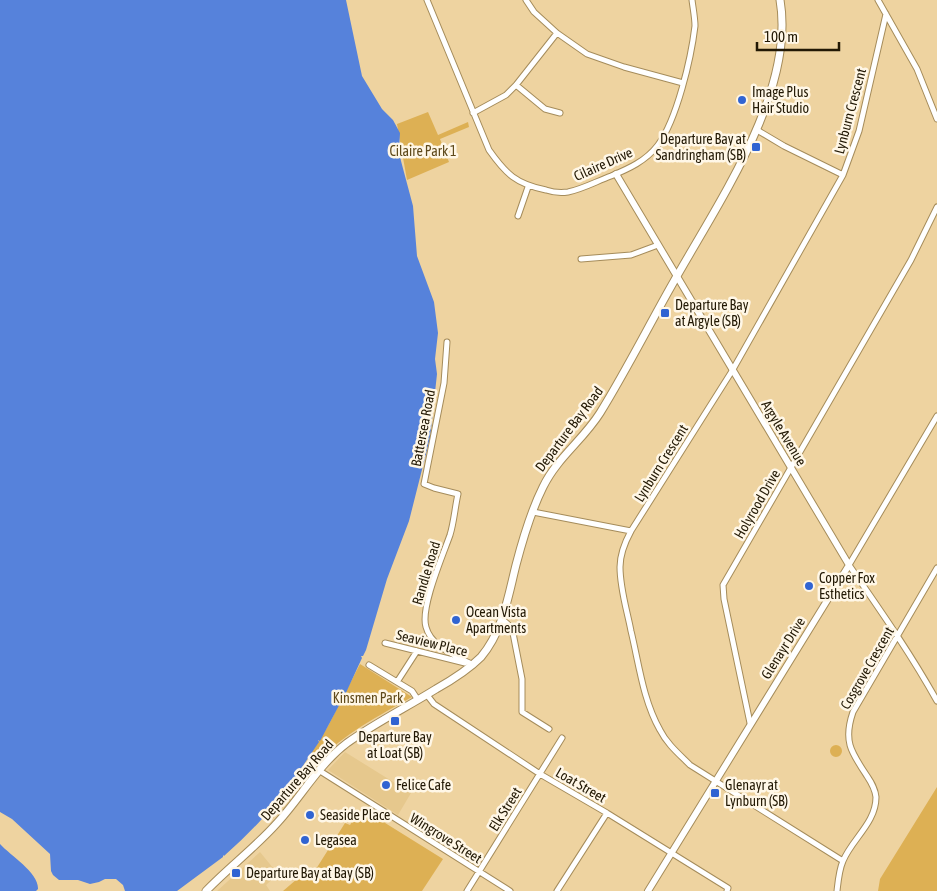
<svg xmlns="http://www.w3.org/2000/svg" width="937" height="891" font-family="'Asap Condensed',sans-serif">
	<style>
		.built { fill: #e6c88d }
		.green { fill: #ddb054 }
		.water { fill: #5682db }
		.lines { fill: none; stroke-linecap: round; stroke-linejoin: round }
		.minor-casing { stroke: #a58c5b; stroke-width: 7 }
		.tertiary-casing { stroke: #a58c5b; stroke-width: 8 }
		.secondary-casing { stroke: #a58c5b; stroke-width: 9 }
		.minor { stroke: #fff; stroke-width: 5 }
		.tertiary { stroke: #fff; stroke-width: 6 }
		.secondary { stroke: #fff; stroke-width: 7 }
		.poi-dot { fill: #3164d2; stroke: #fff7e7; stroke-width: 2 }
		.labels { text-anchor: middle; stroke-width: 5; stroke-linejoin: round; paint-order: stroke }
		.poi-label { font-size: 14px; fill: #221804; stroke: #fff7e7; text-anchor: start }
		.street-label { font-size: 14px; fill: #221804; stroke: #fff7e7 }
		.park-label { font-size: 14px; fill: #5f491a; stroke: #fff7e7 }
	</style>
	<rect width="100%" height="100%" fill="#eed3a0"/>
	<path class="built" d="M345,752L411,793L398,815L328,770Z
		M260,852L278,874L266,885L270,891H217Z"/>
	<path class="green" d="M428,112L438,135L468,122L469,127L440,139L449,162L407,180L397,124Z
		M360,664L412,697C379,716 344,733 318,762L309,756L328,726Z
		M830 751a6 6 0 1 1 12 0a6 6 0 1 1-12 0Z
		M937,787V891H878L880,879Z
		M361,808L443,859L422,891H283L304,873L311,877L345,823L350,825Z"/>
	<path class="water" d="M0,0H346L362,76L382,109L393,120L400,133L399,150L401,161L413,206L417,256L434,302L438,333L435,359L437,374L430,438L409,521L387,579L366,650L363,656H361L362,658L344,697L342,696L343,698L320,741L318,740L319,742L292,782L290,781L291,783C270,812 251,832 224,856L223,855V857L177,891H125L123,885L116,879H105L99,882L90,884L78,880H59L53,875L51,871L50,854L12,819L0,812Z
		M0,844C11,856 39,873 38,889L36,891H0Z"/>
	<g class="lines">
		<g class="minor-casing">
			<path id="minor" d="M427,0L489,150C506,174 516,184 546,190C552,192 561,193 568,192C583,189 597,181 611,176C628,169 646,161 658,145C677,119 691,59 695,26C695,18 693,8 692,0
				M526,0L534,12L557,33L587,54L624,67L683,83
				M878,0L917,69L937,119
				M516,85L545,109L560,113
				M473,113L506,95L516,85L557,33
				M757,130L784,146L843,175
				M518,216L528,187
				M581,259L631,255L658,245
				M447,342L444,383L424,484L434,488L458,494C455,507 454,522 450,535C443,555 420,608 426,627C431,647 457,656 473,665
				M937,416L849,565C880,610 911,654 937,701
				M533,512L631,531
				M502,619L512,628L522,679V712L549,729
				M385,643L465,663
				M369,665L412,691L418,700
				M397,682L417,651
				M427,695L434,704L540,774L607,813L728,888L727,891
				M750,723L724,599L723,585L911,260L937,207
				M320,771L510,891
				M843,861L690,765C679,754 667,744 660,730C643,700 639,664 631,631C627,610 620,589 620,567C620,555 625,542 631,531L732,371L843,175L859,131L886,14
				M467,891L562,738
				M557,891L607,813
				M837,891C838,882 839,870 843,861C852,839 876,823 876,797C875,788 871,782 867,776C851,752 843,741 853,712L937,568"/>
		</g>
		<g class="tertiary-casing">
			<path id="tertiary" d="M616,174L849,565L648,891"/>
		</g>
		<g class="secondary-casing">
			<path id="secondary" d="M206,891C229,867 256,847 278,822C301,797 319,764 347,743C375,723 407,707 436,689C452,680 468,670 481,657C503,631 508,597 516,565C522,542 532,509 543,487C557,458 583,440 600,413C626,371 648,327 673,283C716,206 796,92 780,0"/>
		</g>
		<use href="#minor" class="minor"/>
		<use href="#tertiary" class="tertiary"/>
		<use href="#secondary" class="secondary"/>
	</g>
	<g class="poi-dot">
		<circle cx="742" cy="100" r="5"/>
		<rect x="751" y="142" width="10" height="10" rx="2.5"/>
		<rect x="660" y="308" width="10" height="10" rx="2.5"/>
		<circle cx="809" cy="586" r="5"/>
		<circle cx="456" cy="620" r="5"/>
		<rect x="390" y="716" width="10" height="10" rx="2.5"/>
		<circle cx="386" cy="785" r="5"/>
		<rect x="710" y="788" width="10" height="10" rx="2.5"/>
		<circle cx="310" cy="815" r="5"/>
		<circle cx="305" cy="840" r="5"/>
		<rect x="231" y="868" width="10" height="10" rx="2.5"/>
	</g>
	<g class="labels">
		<g class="poi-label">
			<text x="752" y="97">Image Plus<tspan x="752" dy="16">Hair Studio</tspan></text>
			<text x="746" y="144" text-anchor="end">Departure Bay at<tspan x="746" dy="16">Sandringham (SB)</tspan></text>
			<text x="675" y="310">Departure Bay<tspan x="675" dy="16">at Argyle (SB)</tspan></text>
			<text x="819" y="583">Copper Fox<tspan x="819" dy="16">Esthetics</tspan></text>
			<text x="466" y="617">Ocean Vista<tspan x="466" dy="16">Apartments</tspan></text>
			<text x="395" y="742" text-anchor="middle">Departure Bay<tspan x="395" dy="16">at Loat (SB)</tspan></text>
			<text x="396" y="790">Felice Cafe</text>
			<text x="725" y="790">Glenayr at<tspan x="725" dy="16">Lynburn (SB)</tspan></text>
			<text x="320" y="820">Seaside Place</text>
			<text x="315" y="845">Legasea</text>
			<text x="246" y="878">Departure Bay at Bay (SB)</text>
		</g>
		<g class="street-label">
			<text transform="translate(850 111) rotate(-75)" y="5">Lynburn Crescent</text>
			<text transform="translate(603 164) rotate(-24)" y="5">Cilaire Drive</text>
			<text transform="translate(423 428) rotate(-79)" y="5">Battersea Road</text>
			<text transform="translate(569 429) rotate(-53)" y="5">Departure Bay Road</text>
			<text transform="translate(784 433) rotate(59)" y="5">Argyle Avenue</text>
			<text transform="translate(661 463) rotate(-58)" y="5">Lynburn Crescent</text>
			<text transform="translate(757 504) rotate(-60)" y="5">Holyrood Drive</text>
			<text transform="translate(426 573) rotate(-73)" y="5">Randle Road</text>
			<text transform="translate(432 643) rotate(14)" y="5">Seaview Place</text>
			<text transform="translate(783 648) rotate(-58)" y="5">Glenayr Drive</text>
			<text transform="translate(867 668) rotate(-60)" y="5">Cosgrove Crescent</text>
			<text transform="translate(297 780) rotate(-49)" y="5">Departure Bay Road</text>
			<text transform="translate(581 785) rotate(30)" y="5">Loat Street</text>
			<text transform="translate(505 809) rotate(-58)" y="5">Elk Street</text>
			<text transform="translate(446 838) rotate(32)" y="5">Wingrove Street</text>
		</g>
		<g class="park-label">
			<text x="423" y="156">Cilaire Park 1</text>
			<text x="368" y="703">Kinsmen Park</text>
		</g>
	</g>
	<path d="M757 42v8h82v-8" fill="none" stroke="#221804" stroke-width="2.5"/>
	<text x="764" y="42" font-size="15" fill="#221804" stroke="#fff7e7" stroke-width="4" paint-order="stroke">100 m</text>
</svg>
